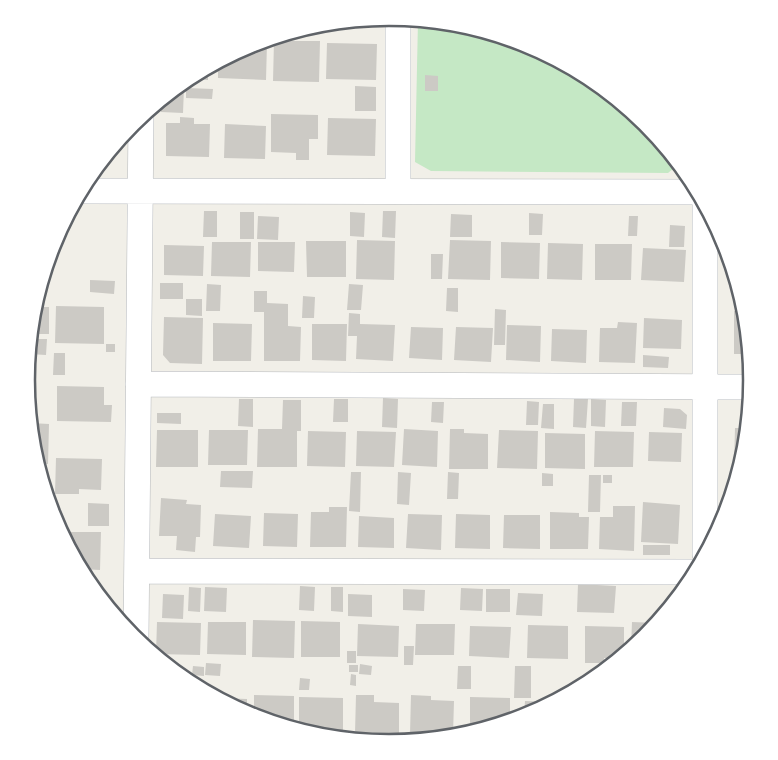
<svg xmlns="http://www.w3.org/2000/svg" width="778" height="760" font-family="'Sofia Sans Condensed',sans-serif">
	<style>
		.green { fill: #c5e8c5 }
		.building { fill: #cccac5 }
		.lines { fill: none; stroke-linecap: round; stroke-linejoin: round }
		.minor-casing { stroke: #b5b8bc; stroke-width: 26 }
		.minor { stroke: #fff; stroke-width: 25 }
		.rim { fill: none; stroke: #5f6368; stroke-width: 2.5 }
	</style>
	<rect width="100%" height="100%" fill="#f1efe8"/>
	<path class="green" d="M418,20L460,25L528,45L591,79L646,124L679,164L668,173L431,171L415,162Z"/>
	<path class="building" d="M322,24V32H313V26Z
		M274,41H320L319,82L273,81Z
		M258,43H267L266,80L218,78V62L251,45Z
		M327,43L377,44L376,80L326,79Z
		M208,68V80L187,79L188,78Z
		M425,75L438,76V91H425Z
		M355,86L376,87V111H355Z
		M177,88H184L183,113L161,112V100Z
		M186,88L213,89L212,99L186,98Z
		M271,114L318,115V139H309V160H296V153L271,152Z
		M180,117L194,118V124H210L209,157L166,156V123H180Z
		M328,118L376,119L375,156L327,155Z
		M225,124L266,126L265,159L224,158Z
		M204,211H217V237H203Z
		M383,211H396L395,238L382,237Z
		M240,212H254V239H240Z
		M350,212L365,213L364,237L350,236Z
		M529,213L543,214L542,235H529Z
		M451,214L472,215V237H450Z
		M258,216L279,217L278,240L257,239Z
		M629,216H638L637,236H628Z
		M670,225L685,226L684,247H669Z
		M357,240L395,241L394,280L356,279Z
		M450,240L491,241L490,280L448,279Z
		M306,241H346V277H307Z
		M212,242H251L250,277L211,276Z
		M258,242H295L294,272L258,271Z
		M501,242L540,243L539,279L501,278Z
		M548,243L583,244L582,280L547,279Z
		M595,244H632L631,280H595Z
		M164,245L204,246L203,276L164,275Z
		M643,248L686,250L684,282L641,280Z
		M431,254H443L442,279H431Z
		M49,258V270H45Z
		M90,280L115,281L114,294L90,292Z
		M160,283H183V299H160Z
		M207,284L221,285L220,311H206Z
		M349,284L363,285L361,310H347Z
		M447,288H458V312L446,311Z
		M254,291H267V303L288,304V326L301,327L300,361H264V312H254Z
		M303,296L315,297L314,318H302Z
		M186,299H202V316L186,315Z
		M56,306L104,307V344L55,343Z
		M34,307H49V334H31Z
		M495,309L506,310L505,345H494Z
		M734,311H745L749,354H734Z
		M349,313L360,314V324L395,325L393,361L356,359L357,336H348Z
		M164,317L203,318L202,364L170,363L163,355Z
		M644,318L682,320L681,349L643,348Z
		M618,322L637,323L635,363L599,362L600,328H617Z
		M213,323L252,324L251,361H213Z
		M312,324H347L346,361L312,360Z
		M507,325L541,326L540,362L506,360Z
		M411,327L443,328L442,360L409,358Z
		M456,327L493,328L491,362L454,360Z
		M552,329L587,330L586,363L551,361Z
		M31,339H47L46,355L29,354Z
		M106,344H115V352H106Z
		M54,353H65V375H53Z
		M643,355L669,357L668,368L643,367Z
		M57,386L104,387V405H112L111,422L57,421Z
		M383,398L398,399L397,428L382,427Z
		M239,399H253V427L238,426Z
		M334,399H348V422H333Z
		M574,399H588L586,428L573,427Z
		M591,399L606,400L605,427L591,426Z
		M283,400H301V431H297V467H257L258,429H282Z
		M527,401L539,402L538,425H526Z
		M432,402H444L443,423L431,422Z
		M622,402H637L636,426H621Z
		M543,404H554V429L541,428Z
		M664,408L680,409L687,415L686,429L663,427Z
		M157,413H181V424L157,423Z
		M31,423L49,424L48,464L37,463L33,450Z
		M735,428H747L744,451L740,466H734Z
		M404,429L438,431L437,467L402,465Z
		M450,429H464V433L488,434V469H449Z
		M157,430H198V467H156Z
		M209,430H248L247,465H208Z
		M499,430L538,431L537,469L497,468Z
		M308,431L346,432L345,467L307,466Z
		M357,431L396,432L394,467L356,466Z
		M595,431L634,432L633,467H594Z
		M649,432L682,433L681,462L648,461Z
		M545,433L585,434V469L545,468Z
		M56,458L102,459L101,490L79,489V494H55Z
		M221,471H253L252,488L220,487Z
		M351,472H361L360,512L349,511Z
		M398,472L411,473L409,505L397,504Z
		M448,472L459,473L458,499H447Z
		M542,473L553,474V486H542Z
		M589,475H601L600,512H588Z
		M603,475H612V483H603Z
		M44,486H49L48,498V499Z
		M161,498L187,500L186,504L201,505L200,537H196L195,552L176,550L177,536H159Z
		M643,502L680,505L678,544L641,542Z
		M88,503L109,504V526H88Z
		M613,506H635L634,551L599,549L600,517H613Z
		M329,507H347L346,547H310L311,512H329Z
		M550,512L579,513V517H589L588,549H550Z
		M264,513L298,514L297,547L263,546Z
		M215,514L251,516L249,548L213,546Z
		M408,514L442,515L441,550L406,548Z
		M456,514L490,515V549L455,548Z
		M504,515H540V549L503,548Z
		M359,516L394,518V548L358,547Z
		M61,532H101L100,570L81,569Z
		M643,545H670V555H643Z
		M578,584L616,586L614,613L577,612Z
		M300,586L315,587L314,611L299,610Z
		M189,587L201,588L200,612L188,611Z
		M205,587L227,588L226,612L204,611Z
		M331,587H343V612L331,611Z
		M461,588L483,589L482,611L460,610Z
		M403,589L425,590L424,611L403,610Z
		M486,589H510V612H486Z
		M518,593L543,594L542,616L516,615Z
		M163,594L184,595L183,619L162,618Z
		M348,594L372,595V617L348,616Z
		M253,620L295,621L294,658L252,657Z
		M301,621L340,622V657H301Z
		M157,622L201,623L200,655L156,654Z
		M208,622H246V655L207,654Z
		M632,622L657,623L645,637L631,648Z
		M358,624L399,626L398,657L357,656Z
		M416,624H455L454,655H415Z
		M528,625L568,626V659L527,658Z
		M470,626L511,627L509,658L469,656Z
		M585,626L624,627V654L619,658H604V663H585Z
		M404,646H414L413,665H404Z
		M347,651H356V663H347Z
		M206,663L221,664L220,676L205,675Z
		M360,664L372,666L371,675L359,674Z
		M349,665H358V672H349Z
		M193,666L204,667V676L192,675Z
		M458,666H471V689H457Z
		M515,666H531V698H514Z
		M351,674L356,675V686L350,685Z
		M300,678L310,679L309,690H299Z
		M254,695L294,696V728L254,716Z
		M356,695H374V702L399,703V734L355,733Z
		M411,695L431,696V700L454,701L453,735L410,734Z
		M299,697L343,698V736L325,735V730L299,729Z
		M470,697L510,698V720L470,732Z
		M219,698L247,699V713L221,699Z
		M525,701L553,702L524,716Z"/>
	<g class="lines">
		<g class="minor-casing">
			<path id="minor" d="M398,18V191
				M81,191L698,192
				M705,206V554
				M138,384L751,387
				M137,571L695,572
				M136,639L141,117"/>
		</g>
		<use href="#minor" class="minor"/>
	</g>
	<path d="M0 0H778V760H0ZM35 380a354 354 0 1 1 708 0a354 354 0 1 1-708 0Z" fill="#fff" fill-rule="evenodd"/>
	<path class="rim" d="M35 380a354 354 0 1 1 708 0a354 354 0 1 1-708 0Z"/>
</svg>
